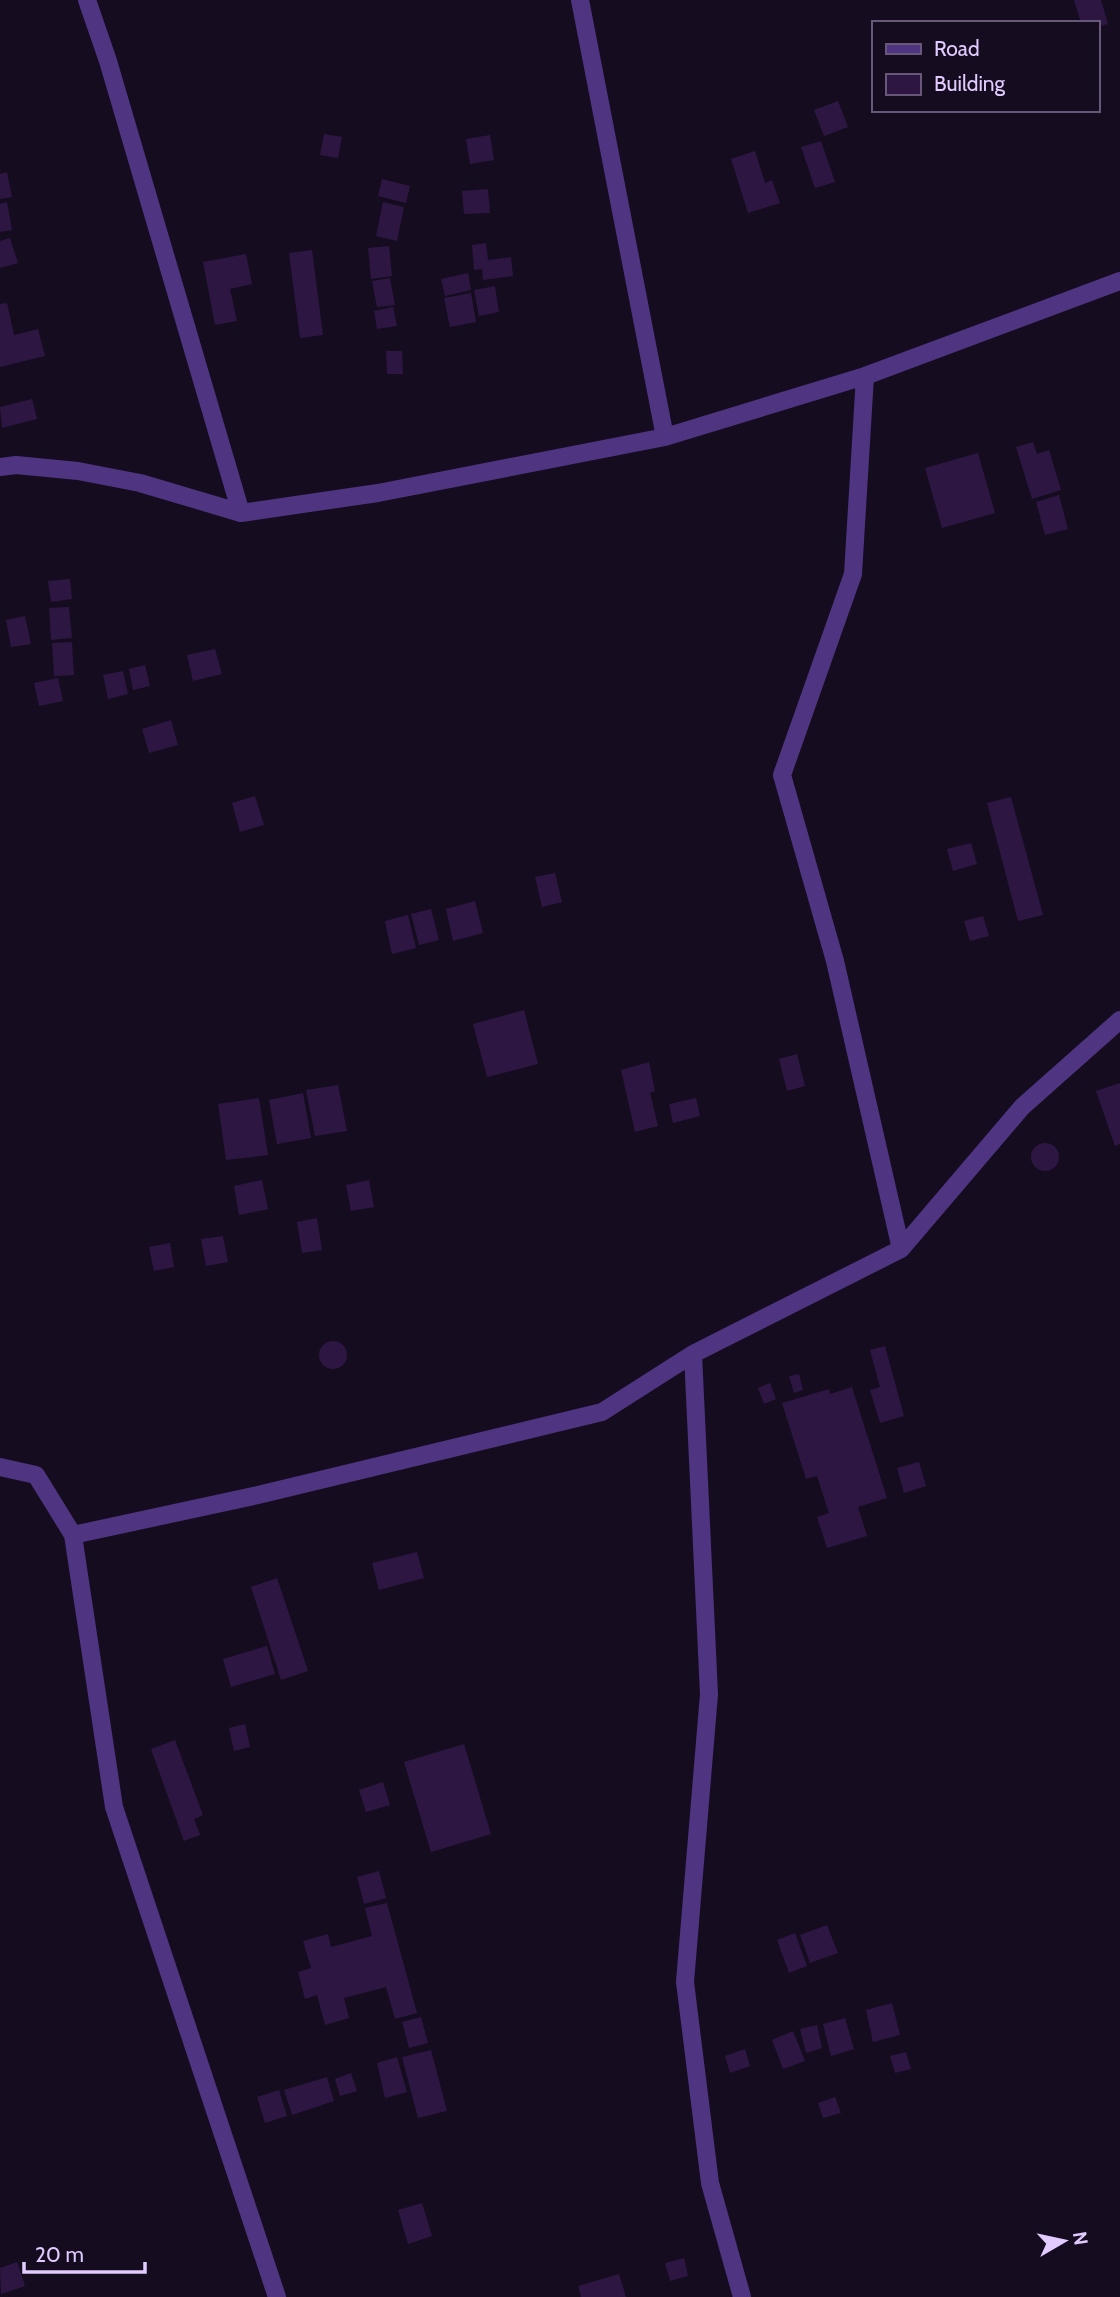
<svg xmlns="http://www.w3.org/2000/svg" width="1120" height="2297" font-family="Cabin,sans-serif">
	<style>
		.building { fill: #2d1742 }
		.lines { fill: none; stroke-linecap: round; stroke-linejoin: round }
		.street { stroke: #4f3581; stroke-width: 18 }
	</style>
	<rect width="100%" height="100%" fill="#150c20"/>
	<path class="building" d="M1074,0H1101L1108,24L1097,27V23H1081Z
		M838,101L848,127L824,136L814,110Z
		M324,134L342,137L338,158L320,155Z
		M490,135L494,160L470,164L466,139Z
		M821,141L835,182L815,188L801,147Z
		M755,151L765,183L772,180L780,203L748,213L731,159Z
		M7,172L12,197L0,199V174Z
		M382,179L410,186L406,203L378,196Z
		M488,189L490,213L464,214L462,191Z
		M7,202L12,230L0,232V204Z
		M383,202L404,207L397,241L376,236Z
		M10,238L18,263L0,268V241Z
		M486,243L488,260L511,257L513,276L483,280L482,269L474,270L472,245Z
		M389,246L392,276L371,279L368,248Z
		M312,250L323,335L300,338L289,253Z
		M246,254L252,284L230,289L237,321L215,325L203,262Z
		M468,273L471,290L445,296L441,279Z
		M390,278L395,305L377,307L372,281Z
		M495,286L499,312L479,316L474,290Z
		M471,293L476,322L450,327L444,298Z
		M7,303L14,335L38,329L45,356L0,367V304Z
		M393,307L397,326L377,329L374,311Z
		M386,351H402L403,374H387Z
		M32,399L37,419L2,428L0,407Z
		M1033,442L1037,454L1049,450L1061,490L1032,499L1016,447Z
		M978,453L995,513L942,528L925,468Z
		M1059,495L1068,529L1045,535L1036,502Z
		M70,579L72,599L51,602L48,581Z
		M69,607L72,638L51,640L49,608Z
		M25,616L31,644L11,647L6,620Z
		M72,642L74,675L54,676L52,643Z
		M215,649L222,674L193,681L187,655Z
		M145,665L150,686L133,690L129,669Z
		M123,671L128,694L108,699L103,675Z
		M58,678L63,701L39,706L34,683Z
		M171,720L178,745L149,753L142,729Z
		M255,796L264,825L240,832L232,803Z
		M1011,797L1043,915L1018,921L987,803Z
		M971,843L977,864L953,871L947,849Z
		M555,873L562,902L542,907L535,877Z
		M475,901L483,933L453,941L446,909Z
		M431,909L439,940L419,945L411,914Z
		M408,915L416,948L392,954L385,921Z
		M983,916L989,936L970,941L964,921Z
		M524,1010L538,1064L487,1077L473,1024Z
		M797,1054L805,1086L787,1091L779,1059Z
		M649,1062L655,1091L650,1093L658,1126L635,1132L621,1070Z
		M1120,1083V1144L1115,1146L1096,1091Z
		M338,1085L347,1131L315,1136L306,1090Z
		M303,1093L311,1138L277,1144L269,1100Z
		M259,1098L268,1155L226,1160L218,1104Z
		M696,1098L700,1116L673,1123L669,1104Z
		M1031 1157a14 14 0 1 1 28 0a14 14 0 1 1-28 0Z
		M262,1180L268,1209L239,1215L234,1186Z
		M369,1180L374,1207L351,1211L346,1185Z
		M317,1218L322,1250L302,1253L297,1222Z
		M223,1236L228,1262L206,1266L201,1239Z
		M170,1243L174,1267L154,1271L149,1247Z
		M319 1355a14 14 0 1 1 28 0a14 14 0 1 1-28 0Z
		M885,1346L904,1416L880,1423L870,1390L880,1387L870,1350Z
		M799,1374L803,1390L794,1393L789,1376Z
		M770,1383L776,1399L764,1404L758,1388Z
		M852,1387L887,1498L858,1507L867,1536L827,1548L817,1517L829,1513L817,1476L806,1479L782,1403L829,1389L830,1394Z
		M919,1462L926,1486L904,1493L897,1468Z
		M417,1552L424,1578L379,1590L372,1563Z
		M277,1578L308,1671L281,1680L251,1587Z
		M267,1646L275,1674L231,1687L223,1659Z
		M245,1724L250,1747L234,1751L229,1728Z
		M175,1740L203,1815L194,1819L200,1835L184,1841L151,1749Z
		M464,1744L491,1834L431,1852L404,1762Z
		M383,1782L390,1805L366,1812L359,1790Z
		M379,1871L386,1898L364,1904L357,1877Z
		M387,1903L417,2013L395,2019L386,1987L344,1998L349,2018L325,2025L317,1995L305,1999L298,1972L311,1968L303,1941L328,1934L331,1947L372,1936L365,1908Z
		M827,1925L838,1953L810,1963L800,1935Z
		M795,1933L807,1966L789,1973L777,1940Z
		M892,2003L900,2035L873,2042L866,2010Z
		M421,2017L428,2043L409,2048L402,2022Z
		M845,2018L854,2049L831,2056L823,2024Z
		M817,2025L822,2048L806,2053L800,2029Z
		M793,2031L805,2061L783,2069L772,2040Z
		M745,2049L750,2066L730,2073L725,2056Z
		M431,2050L447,2111L418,2118L402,2057Z
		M906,2052L911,2069L895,2073L890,2056Z
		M397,2057L407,2092L385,2098L377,2063Z
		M351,2073L357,2091L340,2096L335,2079Z
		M327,2077L334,2101L292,2115L284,2090Z
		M279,2090L287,2116L265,2123L257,2097Z
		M835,2097L841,2113L823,2118L818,2103Z
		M422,2203L432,2236L408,2244L398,2210Z
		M684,2258L688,2276L670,2281L665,2263Z
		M17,2262L25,2286L1,2294L0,2268Z
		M619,2274L626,2297H581L578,2286Z"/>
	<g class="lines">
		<path class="street" d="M87,0L108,61L241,513
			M580,0L665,437
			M865,376L853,574L782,775L835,961L901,1249
			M0,467L16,465L78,471L140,483L241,513L378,493L665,437L865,376L1120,281
			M693,1354L709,1694L685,1982L710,2183L742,2297
			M0,1467L36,1475L73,1535
			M277,2297L114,1807L73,1535L258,1495L602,1412L693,1354L901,1249L1022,1107L1120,1020"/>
	</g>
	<rect x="872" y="21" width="228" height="91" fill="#150c20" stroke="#675879" stroke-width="2"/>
	<rect x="886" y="44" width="35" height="10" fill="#4f3581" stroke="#675879" stroke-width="2"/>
	<text x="934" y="56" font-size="21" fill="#e1cbff">Road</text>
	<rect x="886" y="74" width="35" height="21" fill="#2d1742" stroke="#675879" stroke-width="2"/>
	<text x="934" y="91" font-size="21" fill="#e1cbff">Building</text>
	<g transform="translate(1064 2241) rotate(81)" stroke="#150c20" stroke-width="5" paint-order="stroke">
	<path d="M0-5L12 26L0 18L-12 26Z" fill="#e1cbff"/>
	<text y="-10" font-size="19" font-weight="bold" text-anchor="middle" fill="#e1cbff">N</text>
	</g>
	<path d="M24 2262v10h121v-10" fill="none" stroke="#e1cbff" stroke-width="3.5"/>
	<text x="35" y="2262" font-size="21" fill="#e1cbff" stroke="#150c20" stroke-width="5" paint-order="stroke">20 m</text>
</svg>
